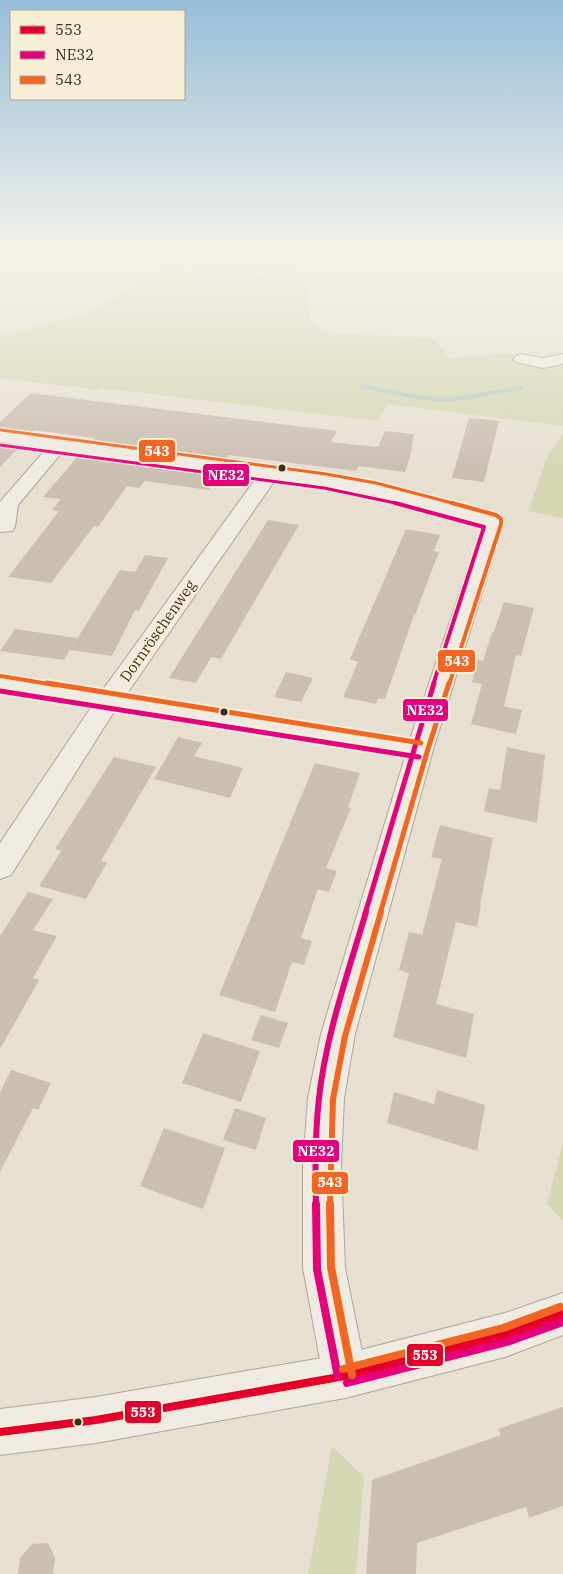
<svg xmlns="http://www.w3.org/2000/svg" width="563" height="1574" font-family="'IBM Plex Serif',serif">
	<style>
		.farmland { fill: #e6dfc2 }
		.green { fill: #d6d7b3 }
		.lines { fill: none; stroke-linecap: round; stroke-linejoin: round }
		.stream { stroke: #bcccc2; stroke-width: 4.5 }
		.building { fill: #cbbfb2 }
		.minor-casing { stroke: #ada599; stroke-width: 2 }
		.tertiary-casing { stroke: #ada599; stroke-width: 2 }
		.minor { fill: #efebe3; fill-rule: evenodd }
		.tertiary { fill: #efebe3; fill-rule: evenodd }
		.bus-1-casing { stroke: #f7eed8; stroke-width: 12 }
		.bus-2-far4-casing { stroke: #f7eed8; stroke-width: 5.5 }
		.bus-2-far3-casing { stroke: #f7eed8; stroke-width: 7 }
		.bus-2-far2-casing { stroke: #f7eed8; stroke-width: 9 }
		.bus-2-far1-casing { stroke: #f7eed8; stroke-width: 10 }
		.bus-2-casing { stroke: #f7eed8; stroke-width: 12 }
		.bus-3-far4-casing { stroke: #f7eed8; stroke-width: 5.5 }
		.bus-3-far3-casing { stroke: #f7eed8; stroke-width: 7 }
		.bus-3-far2-casing { stroke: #f7eed8; stroke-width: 9 }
		.bus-3-far1-casing { stroke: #f7eed8; stroke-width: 10 }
		.bus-3-casing { stroke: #f7eed8; stroke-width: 12 }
		.bus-1 { stroke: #e4002b; stroke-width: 8 }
		.bus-2-far4 { stroke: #e5007d; stroke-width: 3 }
		.bus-2-far3 { stroke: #e5007d; stroke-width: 4 }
		.bus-2-far2 { stroke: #e5007d; stroke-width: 5 }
		.bus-2-far1 { stroke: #e5007d; stroke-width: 6 }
		.bus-2 { stroke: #e5007d; stroke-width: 8 }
		.bus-3-far4 { stroke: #f26522; stroke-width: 3 }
		.bus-3-far3 { stroke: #f26522; stroke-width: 4 }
		.bus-3-far2 { stroke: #f26522; stroke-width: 5 }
		.bus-3-far1 { stroke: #f26522; stroke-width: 6 }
		.bus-3 { stroke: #f26522; stroke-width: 8 }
		.bus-dot { fill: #3d2e20; stroke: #f7eed8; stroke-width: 2 }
		.labels { text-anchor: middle; stroke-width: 5; stroke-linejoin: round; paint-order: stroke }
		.street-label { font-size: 15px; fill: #3d2e20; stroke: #f7eed8 }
		.line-badge { stroke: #f7eed8; stroke-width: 2 }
		.badge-label { font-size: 14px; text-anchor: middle; font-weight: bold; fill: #fff }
	</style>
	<rect width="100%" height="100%" fill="#e7e0d1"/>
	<path class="farmland" d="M324,250H563V290L493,285L492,298L317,288L310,281L318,257Z"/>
	<path class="green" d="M213,250H307L295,269L219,275L164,261Z
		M165,266C183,269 200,275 218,276C245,279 273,274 299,270C302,280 308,292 309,302C310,318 308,327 327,333L433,338L449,358L509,353L520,361L563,362V426L387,404L378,421L102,388L99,390L0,378V336L82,315L117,297Z
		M563,434V518L528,511L548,456Z
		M563,1142V1221L547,1204Z
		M332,1446L364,1477L356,1574H308Z"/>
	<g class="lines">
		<path class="stream" d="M362,386C391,392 421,400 451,399C475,398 498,390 521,388"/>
	</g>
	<path class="building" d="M31,393L337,431L331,442L378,447L385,431L414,434L410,457L405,472L359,466L356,471L229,455L226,460L91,442L95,438L34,430L30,434L0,430V422Z
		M469,418L499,421L484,482L452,478Z
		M0,444L19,447L0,467Z
		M79,455L218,474L209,490L145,481L139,488L127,486L98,527L94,526L51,583L8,577L59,511L52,510L61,499L43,497Z
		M268,520L299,525L221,659L211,657L196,683L169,678Z
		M406,529L440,535L434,551L439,552L415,615H414L385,699L378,698L376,704L343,697L358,662L350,659Z
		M145,555L168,558L139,611L135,610L112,656L70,650L120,570L135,572Z
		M504,602L534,608L521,656L516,655L504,706L522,710L516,734L471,724L482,684L472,682L478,660L483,661L492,632H494Z
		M15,629L77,638L64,660L0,651Z
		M286,672L313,678L301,702L274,697Z
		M178,737L202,743L194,756L243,768L230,798L154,779Z
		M507,747L545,755L537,823L484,811L489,788L500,790Z
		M114,757L156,767L101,861L107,863L86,899L39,886L61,851L55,849Z
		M315,763L360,773L348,807L351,808L326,868L337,871L329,892L318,889L301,938L312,941L304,965L292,962L275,1012L219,995Z
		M440,825L493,838L480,905H481L477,927L456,922L436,1004L474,1014L466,1058L393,1037L409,973L399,970L409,932L422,935L442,859L431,857Z
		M28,892L53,899L33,930L57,936L33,978L39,980L0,1049V936Z
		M261,1015L288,1023L279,1048L251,1040Z
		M203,1033L260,1051L241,1102L182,1083Z
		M11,1070L51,1083L38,1110L33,1108L0,1172V1092Z
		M437,1090L485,1105L477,1151L387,1123L394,1092L434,1104Z
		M235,1108L266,1118L256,1150L223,1140Z
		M164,1128L225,1148L203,1209L140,1186Z
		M563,1407V1506L529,1518L526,1507L417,1543L416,1574H366L372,1480L501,1435L498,1429Z
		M48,1543L55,1558L53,1574H18L20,1558L32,1544Z"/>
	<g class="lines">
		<g class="minor-casing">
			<path id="minor" d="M521,354L543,358L563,354V364L543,368L516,362L513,359L516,356Z
				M0,432L325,475L374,484L501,518L504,522L433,750L355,1034L344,1098L341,1165L345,1268L367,1376L361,1392L345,1398L329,1392L323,1376L303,1268V1165L308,1098L321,1034L405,757L115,710L11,875L0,879V843L92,706L0,691V675L102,691L257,477L63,451L18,505L15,527L12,531L0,532V502L46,449L0,442ZM275,480L372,495L483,525L410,739L126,695Z"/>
		</g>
		<g class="tertiary-casing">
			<path id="tertiary" d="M563,1293V1335L505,1357L345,1398L96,1443L0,1455V1409L96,1397L345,1354L505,1313Z"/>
		</g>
		<use href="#minor" class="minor"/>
		<use href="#tertiary" class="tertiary"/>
		<g class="bus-1-casing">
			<path id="bus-1" d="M0,1432L96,1420L345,1376L505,1335L563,1314"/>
		</g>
		<g class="bus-2-far4-casing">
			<path id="bus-2-far4" d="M0,445L324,488L400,504"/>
		</g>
		<g class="bus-2-far3-casing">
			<path id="bus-2-far3" d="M395,503L484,527L433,685"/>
		</g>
		<g class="bus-2-far2-casing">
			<path id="bus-2-far2" d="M0,691L419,757
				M365,914L434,683"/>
		</g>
		<g class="bus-2-far1-casing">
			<path id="bus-2-far1" d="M316,1205C315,1169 315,1133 319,1098C326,1035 348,973 366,912"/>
		</g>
		<g class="bus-2-casing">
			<path id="bus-2" d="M316,1204L317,1269L338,1377
				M347,1383L507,1342L563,1322"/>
		</g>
		<g class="bus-3-far4-casing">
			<path id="bus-3-far4" d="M1,430L326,474L376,483L456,504"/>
		</g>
		<g class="bus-3-far3-casing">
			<path id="bus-3-far3" d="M1,676L55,685
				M449,685L501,524V519L496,515L452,503"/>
		</g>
		<g class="bus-3-far2-casing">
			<path id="bus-3-far2" d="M47,683L421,743
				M380,914L427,752L449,683"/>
		</g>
		<g class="bus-3-far1-casing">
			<path id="bus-3-far1" d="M330,1205L333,1099L345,1036L381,912"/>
		</g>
		<g class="bus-3-casing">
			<path id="bus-3" d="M330,1204L331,1267L352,1375
				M343,1369L503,1328L560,1307"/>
		</g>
		<use href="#bus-1" class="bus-1"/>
		<use href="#bus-2-far4" class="bus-2-far4"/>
		<use href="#bus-2-far3" class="bus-2-far3"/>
		<use href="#bus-2-far2" class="bus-2-far2"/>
		<use href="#bus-2-far1" class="bus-2-far1"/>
		<use href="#bus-2" class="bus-2"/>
		<use href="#bus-3-far4" class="bus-3-far4"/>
		<use href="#bus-3-far3" class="bus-3-far3"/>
		<use href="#bus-3-far2" class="bus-3-far2"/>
		<use href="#bus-3-far1" class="bus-3-far1"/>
		<use href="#bus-3" class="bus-3"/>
	</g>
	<linearGradient id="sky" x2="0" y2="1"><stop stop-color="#96bed9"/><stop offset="0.53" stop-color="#f4f1ea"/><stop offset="1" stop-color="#f4f1ea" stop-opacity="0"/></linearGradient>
	<rect width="563" height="471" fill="url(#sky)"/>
	<g class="bus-dot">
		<circle cx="282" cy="468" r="4.5"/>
		<circle cx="224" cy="712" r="4.5"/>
		<circle cx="78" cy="1422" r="4.5"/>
	</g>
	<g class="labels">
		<g class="street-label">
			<text transform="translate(158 631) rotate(-55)" y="5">Dornröschenweg</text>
		</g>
	</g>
	<g class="line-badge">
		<rect x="138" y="439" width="38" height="24" rx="5" fill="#f26522"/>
		<rect x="202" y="463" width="48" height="24" rx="5" fill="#e5007d"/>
		<rect x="437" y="649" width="39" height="24" rx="5" fill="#f26522"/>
		<rect x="402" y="698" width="47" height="24" rx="5" fill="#e5007d"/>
		<rect x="292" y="1139" width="48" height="24" rx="5" fill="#e5007d"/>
		<rect x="311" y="1171" width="38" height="24" rx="5" fill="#f26522"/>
		<rect x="406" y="1343" width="38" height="24" rx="5" fill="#e4002b"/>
		<rect x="124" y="1400" width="38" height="24" rx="5" fill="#e4002b"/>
	</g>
	<g class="badge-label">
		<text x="157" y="456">543</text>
		<text x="226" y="480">NE32</text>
		<text x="457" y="666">543</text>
		<text x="425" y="715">NE32</text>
		<text x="316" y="1156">NE32</text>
		<text x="330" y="1187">543</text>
		<text x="425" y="1360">553</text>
		<text x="143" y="1417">553</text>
	</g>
	<rect x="10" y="10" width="175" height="90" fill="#f7eed8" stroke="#ada18e"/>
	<rect x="20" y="26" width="25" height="8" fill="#e4002b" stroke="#ada18e"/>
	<text x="55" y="35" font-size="15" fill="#3d2e20">553</text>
	<rect x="20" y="51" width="25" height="8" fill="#e5007d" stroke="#ada18e"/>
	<text x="55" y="60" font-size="15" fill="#3d2e20">NE32</text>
	<rect x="20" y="76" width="25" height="8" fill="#f26522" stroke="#ada18e"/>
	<text x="55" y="85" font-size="15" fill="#3d2e20">543</text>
</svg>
